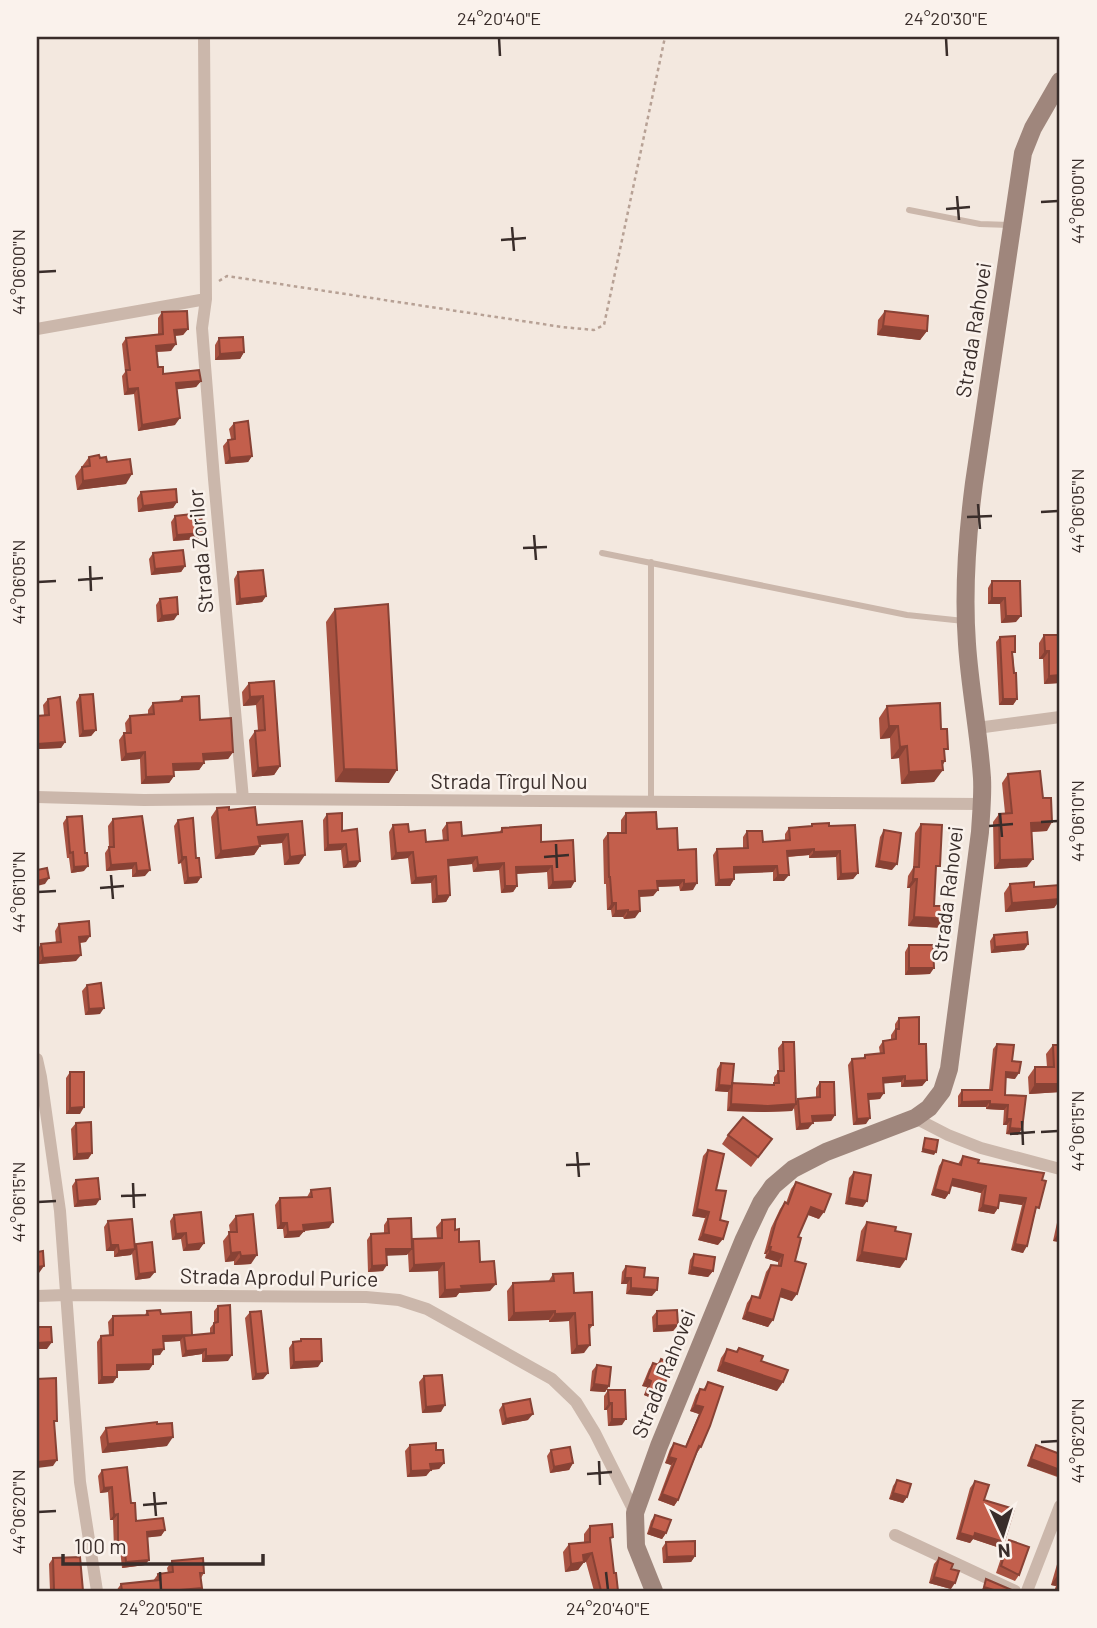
<svg xmlns="http://www.w3.org/2000/svg" width="1097" height="1628" font-family="Barlow,sans-serif">
	<style>
		.lines { fill: none; stroke-linecap: round; stroke-linejoin: round }
		.path { stroke: #b7a195; stroke-width: 2.5; stroke-dasharray: 3.5 3.5; stroke-linecap: butt }
		.lane { stroke: #cbb7ab; stroke-width: 6 }
		.street { stroke: #cbb7ab; stroke-width: 12 }
		.secondary { stroke: #9f867c; stroke-width: 18 }
		.wall { fill: #a85241 }
		.shaded-wall { fill: #884235 }
		.building { fill: #c35f4c; stroke: #884235; stroke-width: 2 }
		.ticks { fill: none; stroke: #392d2a; stroke-width: 2.5 }
		.labels { text-anchor: middle; stroke-width: 5; stroke-linejoin: round; paint-order: stroke }
		.street-label { font-size: 21px; fill: #392d2a; stroke: #faf2ec }
		.neatline { fill: none; stroke: #392d2a; stroke-width: 2.5 }
		.ticks-label { font-size: 18px; text-anchor: middle; fill: #392d2a }
	</style>
	<rect width="100%" height="100%" fill="#f3e8df"/>
	<g class="lines">
		<path class="path" d="M219,281L227,276L562,327L594,330L604,325L665,37"/>
		<path class="lane" d="M909,210L980,224L1010,225
			M602,553L907,615L964,621
			M651,562V802"/>
		<path class="street" d="M204,37L206,299L202,328L214,479L243,799
			M37,329L206,299
			M977,728L1060,717
			M37,797L144,800L243,799L981,804
			M37,1059L41,1077L60,1211L80,1482L97,1591
			M915,1118L948,1135L981,1148L1060,1169
			M37,1296L66,1295L366,1297L399,1300L427,1309L552,1379L576,1402L595,1433L635,1513
			M895,1535L1015,1591
			M1027,1591L1060,1506"/>
		<path class="secondary" d="M654,1591L636,1546L635,1513L659,1446L744,1239L761,1203L773,1186L793,1169L826,1152L915,1118L929,1108L942,1091L949,1069L980,832C981,814 983,796 982,778C979,733 970,689 967,644C963,590 967,537 974,483L1023,153L1033,128L1060,81"/>
	</g>
	<path class="wall" d="M885,311L927,331L920,340L877,335L878,320Z
		M162,312L188,329L183,335L175,336L171,351L156,352L158,367L163,374L201,381L196,387L176,389L175,425L138,431L134,394L124,395L122,376L125,372L122,344L126,338L158,334V318Z
		M219,338L244,352L240,359L215,360V345Z
		M234,423L252,456L248,462L225,464L223,446L228,440L231,439L229,429Z
		M89,457L100,458L107,462L126,484L77,490L75,476Z
		M141,492L177,502L173,508L138,512L137,498Z
		M175,516L203,533L198,539L173,541L171,522Z
		M153,553L185,566L181,572L151,575L149,559Z
		M238,572L266,596L262,602L236,605L234,579Z
		M992,581H1020L1016,622L1001,623L1000,604H988V588Z
		M160,599L174,620L157,622L156,605Z
		M335,609L389,783L335,782L326,622Z
		M1044,635L1060,683L1044,684L1043,659H1039V643Z
		M1000,637L1013,655L1017,699L1013,705H999L996,642Z
		M274,681L280,766L274,775L252,777L249,740L255,731L258,730L256,705L243,706L242,692L249,683Z
		M80,695L96,730L91,736L79,737L76,702Z
		M182,697L200,720L233,752L228,759L204,760V763L199,770L174,771V776L169,783L141,784L140,759L121,761L119,740L124,733H126L125,723L130,716L148,715V710L153,703L178,701Z
		M48,699L65,742L61,748L37,749V716L44,715L43,705Z
		M887,706L941,729L945,761L934,782L901,784L899,758L891,759L890,738L880,739L879,718Z
		M1008,774L1043,798L1047,831L1032,832L1027,867L994,869L993,822L999,814L1005,813L1002,783Z
		M217,808L229,810L257,825L302,821L299,864L284,865L282,843L259,845L260,846L254,855L215,859L211,817Z
		M626,813L657,829L678,850L693,890L680,891L679,886L658,887V890L653,896L639,897L635,918L624,919L623,917H612L611,910H607L606,884H604L603,840L608,833H621V820Z
		M327,814L342,831L356,867L343,868L341,850L324,851L323,820Z
		M67,817L84,871L71,873L69,858H67L63,823Z
		M113,819L145,876L132,877V869L106,871L105,853L109,847L108,826Z
		M178,820L196,858L201,877L197,883L184,884L181,863L178,864L174,826Z
		M447,823L462,836L499,833L502,828L541,842L571,888L548,889L547,872L517,874V886L513,892L501,893L499,870L473,872L472,864L449,866L450,895L446,902L432,903L431,883L411,884L408,858L391,860L389,832L393,825L409,832L426,842L443,841L442,830Z
		M812,824L829,826L858,873L853,879L837,880L836,857L809,858V855L788,857L784,881H773V872L734,873V879L730,886H715L713,855L717,849L743,848V837L747,831L763,842L785,840V834L789,828L811,826Z
		M921,824L936,872L934,906L945,928L908,926L910,888H907L908,876L913,868L915,833Z
		M884,830L892,870L875,867L880,837Z
		M1010,884L1034,887L1060,885V900L1054,908L1005,912L1004,893Z
		M59,924L86,942L80,943L76,961L38,964L37,950L41,944L56,943L55,931Z
		M994,935L1028,944L1024,950L991,953L990,941Z
		M909,945L930,974L905,975V952Z
		M87,985L100,1014L85,1015L82,991Z
		M899,1018L919,1044L927,1080L922,1086L901,1087V1082L884,1083L880,1099L869,1100L866,1124L853,1125L848,1065L852,1059L863,1058L865,1055L880,1054L879,1047L883,1041L891,1040V1035L895,1029V1024Z
		M783,1042L796,1101L798,1099L816,1097V1088L820,1082L835,1115L831,1121L812,1122L808,1129L796,1130L794,1108L792,1111L764,1112L727,1111L728,1092L715,1091L717,1069L721,1063L732,1083L773,1085L774,1083V1077L779,1071L778,1048Z
		M997,1044L1012,1061L1015,1079L1006,1078L1005,1095L1018,1135L1006,1134L1007,1125H1003L1004,1110L986,1109V1107H958V1096L962,1090H989L993,1049Z
		M1053,1045L1060,1092L1029,1094L1028,1077L1035,1067H1047L1046,1054Z
		M70,1072L80,1114H66V1078Z
		M76,1123L92,1153L88,1159L73,1160L71,1129Z
		M728,1135L772,1139L751,1167L722,1144Z
		M708,1150L716,1190L718,1245L698,1240L705,1218L692,1216L703,1156Z
		M963,1156L978,1163L1044,1173L1035,1214L1023,1253L1011,1250L1022,1205L999,1201L998,1208L994,1214L978,1211L981,1193L951,1186L949,1193L945,1199L931,1195L939,1166L943,1160L958,1164Z
		M854,1172L863,1207L845,1204L849,1178Z
		M76,1180L96,1205L74,1207L72,1186Z
		M796,1182L819,1219L808,1215L798,1237L795,1261L792,1301L780,1297L768,1327L742,1319L747,1303L752,1296L758,1298L766,1272L771,1265L778,1266V1262L765,1258L766,1254H764L771,1228L780,1209L785,1202L786,1203L791,1189Z
		M311,1190L329,1228L304,1231L299,1237L284,1238L283,1229H277L275,1205L280,1198L307,1197Z
		M1060,1209V1242L1053,1241Z
		M174,1215L204,1243L199,1250L183,1251L181,1239L172,1240L170,1221Z
		M236,1216L251,1264L234,1265V1261L225,1262L223,1241L230,1232L229,1225Z
		M388,1219L411,1242L413,1239L437,1238L436,1227L442,1220L455,1230L459,1242L480,1262L490,1291L459,1293L456,1297L439,1298L438,1271L409,1272L408,1254L387,1255L383,1271L368,1272L367,1240L371,1234L384,1233V1225Z
		M108,1221L135,1246L136,1244L150,1278L135,1280L132,1253L131,1255L114,1257V1251H106L104,1227Z
		M867,1222L895,1231L900,1268L856,1261L861,1231Z
		M694,1254L713,1271L708,1277L688,1274L690,1260Z
		M626,1266L644,1277L652,1296L626,1294L627,1284H621L622,1272Z
		M553,1274L574,1293L593,1325L589,1330L584,1353L571,1354L569,1321L549,1322V1320L508,1321L507,1291L513,1283L548,1282Z
		M218,1306L228,1361L202,1362V1354L182,1357L180,1341L164,1342L160,1355H153V1364L149,1370L117,1371L113,1383L98,1384L97,1342L101,1336L109,1335L108,1322L113,1316L145,1315L147,1311L161,1314L191,1335L210,1334V1328L214,1323V1311Z
		M657,1311L678,1325L673,1331L653,1332L652,1317Z
		M250,1312L268,1373L263,1379L252,1380L245,1318Z
		M301,1339L318,1367L290,1369L289,1348L293,1342H300Z
		M739,1348L761,1361L777,1391L717,1371L721,1358L727,1349L736,1352Z
		M661,1359L656,1400L644,1395L647,1387L642,1386L649,1369L653,1363L657,1364Z
		M597,1365L609,1386L605,1392L590,1391L592,1371Z
		M424,1376L441,1412L422,1413L419,1382Z
		M708,1382L701,1447L697,1453L678,1500L674,1506L658,1500L671,1465L665,1463L670,1449L674,1443L685,1447L699,1414L690,1411L696,1395L700,1389L703,1390Z
		M608,1390L622,1425L608,1426L607,1410H604V1396Z
		M503,1404L528,1420L502,1425L499,1410Z
		M157,1424L167,1446L102,1453L100,1437L106,1428Z
		M410,1445L436,1450L444,1463L439,1469L431,1470L426,1476L407,1477L405,1451Z
		M1036,1445L1060,1454V1478L1027,1466L1032,1452Z
		M551,1450L573,1463L569,1470L550,1473L547,1456Z
		M102,1470L131,1503L136,1521L165,1530L161,1536L147,1537L145,1565L122,1568L120,1549H114L113,1520H110L108,1492L100,1493L98,1476Z
		M897,1480L907,1497L903,1503L889,1499L893,1486Z
		M975,1481L1004,1542L1000,1548L973,1539L970,1543L956,1539L970,1488Z
		M655,1515L666,1533L662,1539L647,1534L651,1521Z
		M590,1526L610,1541L614,1573L618,1591H594L586,1562H584L578,1570L565,1572L563,1552L569,1544L584,1542V1534Z
		M1009,1540L1019,1575L1015,1581L996,1573L1005,1546Z
		M666,1542L695,1556L691,1562L663,1563L662,1548Z
		M1060,1554V1591H1054L1056,1586L1051,1585Z
		M53,1558L83,1591H50L49,1564Z
		M939,1558L951,1589L929,1583L934,1564Z
		M172,1561L204,1573L201,1578L202,1588L199,1591H116L121,1584L153,1581L158,1574L168,1573L167,1568Z"/>
	<path class="shaded-wall" d="M883,326L927,331L920,340L877,335Z
		M188,329L183,335L170,336L174,330Z
		M176,344L171,351L151,352L156,346Z
		M244,352L240,359L215,360L220,354Z
		M201,381L196,387L172,390L176,383Z
		M138,388L134,394L124,395L128,389Z
		M180,418L175,425L138,431L142,425Z
		M252,456L248,462L225,464L230,458Z
		M132,474L126,484L77,490L83,481Z
		M177,502L173,508L138,512L143,506Z
		M203,533L198,539L173,541L177,535Z
		M185,566L181,572L151,575L155,569Z
		M266,596L262,602L236,605L240,599Z
		M992,598H1005L1000,604H988Z
		M178,614L174,620L157,622L162,616Z
		M1006,616H1021L1016,622L1001,623Z
		M1045,651H1049L1043,659H1039Z
		M1060,675V683L1044,684L1049,676Z
		M263,696L256,705L243,706L250,697Z
		M1003,699H1017L1013,705H999Z
		M889,726H898L890,738L880,739Z
		M96,730L91,736L79,737L83,731Z
		M65,742L61,748L37,749V744Z
		M907,746L899,758L891,759L900,747Z
		M145,752L140,759L121,761L126,754Z
		M233,752L228,759L198,761L203,754Z
		M942,761H945L938,770H943L934,782L901,784L909,772Z
		M204,763L199,770L169,771L173,764Z
		M280,766L274,775L252,777L258,768Z
		M344,769L397,770L389,783L335,782Z
		M174,776L169,783L141,784L146,777Z
		M1052,822L1047,831L1025,832L1031,823Z
		M288,834L282,843L253,845L258,837Z
		M346,844L341,850L324,851L328,845Z
		M260,846L254,855L215,859L221,851Z
		M814,849L809,855L783,857L787,851Z
		M840,851L836,857L809,858L814,852Z
		M413,852L408,858L391,860L396,853Z
		M305,855L299,864L284,865L290,857Z
		M182,857H186L181,863L178,864Z
		M477,857L472,864L444,867L448,860Z
		M1033,859L1027,867L994,869L1000,860Z
		M360,861L356,867L343,868L348,862Z
		M879,861L897,864L892,870L875,867Z
		M136,863L132,869L106,871L111,865Z
		M504,863L499,870L473,872L478,865Z
		M88,866L84,871L71,873L74,867Z
		M552,866L547,872L512,874L516,867Z
		M777,866L773,872L729,874L734,867Z
		M150,870L145,876L132,877L137,871Z
		M858,873L853,879L837,880L841,874Z
		M778,875H789L784,881H773Z
		M436,876L431,883L411,884L416,878Z
		M201,877L197,883L184,884L188,878Z
		M49,878L45,884L37,886V881Z
		M734,879L730,886H715L719,880Z
		M913,879H917L910,888H907Z
		M684,880L679,886L653,887L657,881Z
		M575,881L571,888L548,889L553,882Z
		M697,883L693,890L680,891L684,884Z
		M505,886H517L513,892L501,893Z
		M658,890L653,896L634,897L639,891Z
		M450,895L446,902L432,903L437,896Z
		M1060,899L1054,908L1005,912L1012,903Z
		M612,903H616L611,910H607Z
		M628,910L623,917H612L616,911Z
		M640,911L635,918L624,919L628,912Z
		M914,917L952,919L945,928L908,926Z
		M90,936L86,942L75,943L79,937Z
		M1028,944L1024,950L991,953L995,947Z
		M81,955L76,961L38,964L43,958Z
		M909,968H934L930,974L905,975Z
		M104,1008L100,1014L85,1015L89,1009Z
		M1006,1072L1019,1073L1015,1079L1002,1077Z
		M905,1076L901,1082L879,1084L883,1078Z
		M927,1080L922,1086L901,1087L905,1081Z
		M1035,1084H1060V1092L1029,1094Z
		M719,1085L732,1086L728,1092L715,1091Z
		M884,1093L880,1099L864,1100L868,1094Z
		M990,1101L986,1107H958L962,1102Z
		M731,1104H796L792,1111L764,1112L727,1111Z
		M990,1104L1008,1105L1004,1110L986,1109Z
		M84,1107L80,1114H66L70,1108Z
		M835,1115L831,1121L808,1122L812,1116Z
		M870,1118L866,1124L853,1125L857,1119Z
		M1007,1119H1011L1007,1125H1003Z
		M813,1123L808,1129L796,1130L800,1124Z
		M1010,1128L1022,1129L1018,1135L1006,1134Z
		M923,1149L936,1152L934,1155L921,1152Z
		M92,1153L88,1159L73,1160L77,1154Z
		M953,1179L986,1186L981,1193L949,1185Z
		M935,1189L949,1193L945,1199L931,1195Z
		M1000,1195L1026,1198L1022,1205L996,1201Z
		M849,1198L867,1201L863,1207L845,1204Z
		M100,1199L96,1205L74,1207L78,1201Z
		M983,1205L998,1208L994,1214L978,1211Z
		M811,1207L824,1212L819,1219L806,1214Z
		M697,1209L709,1212L705,1218L692,1216Z
		M333,1222L329,1228L301,1231H304L299,1237L284,1238L288,1232L303,1225Z
		M281,1223H287L283,1229H277Z
		M186,1233L181,1239L172,1240L176,1234Z
		M703,1234L723,1239L718,1245L698,1240Z
		M1058,1234H1060V1242L1053,1241Z
		M204,1243L199,1250L183,1251L187,1245Z
		M1015,1244L1027,1246L1023,1253L1011,1250Z
		M111,1245H118L114,1251H106Z
		M769,1247H771L766,1254H764Z
		M135,1249L131,1255L114,1257L119,1251Z
		M386,1249H412L407,1255L382,1256Z
		M770,1251L783,1255L778,1262L765,1258Z
		M240,1252L234,1261L225,1262L231,1253Z
		M862,1252L906,1259L900,1268L856,1261Z
		M257,1255L251,1264L234,1265L241,1256Z
		M444,1263L438,1271L409,1272L414,1265Z
		M387,1265L383,1271L368,1272L372,1266Z
		M44,1266L39,1273H37V1267Z
		M692,1267L713,1271L708,1277L688,1274Z
		M155,1272L150,1278L135,1280L139,1274Z
		M625,1278H631L627,1284H621Z
		M496,1284L490,1291L459,1293L456,1297L439,1298L445,1290L461,1286Z
		M631,1288L657,1290L652,1296L626,1294Z
		M782,1289L797,1294L792,1301L777,1296Z
		M555,1311L549,1320L508,1321L514,1313Z
		M747,1312L773,1320L768,1327L742,1319Z
		M575,1313L569,1321L549,1322L555,1314Z
		M678,1325L673,1331L653,1332L657,1326Z
		M192,1335L184,1336L180,1341L159,1342L163,1336Z
		M52,1342L47,1349H37V1343Z
		M590,1345L584,1353L571,1354L577,1346Z
		M164,1349L160,1355L148,1356L153,1350Z
		M206,1349L202,1354L182,1357L186,1351Z
		M232,1355L228,1361L202,1362L206,1356Z
		M322,1361L318,1367L290,1369L294,1362Z
		M723,1362L783,1382L777,1391L717,1371Z
		M153,1364L149,1370L113,1371L117,1365Z
		M268,1373L263,1379L252,1380L256,1374Z
		M102,1377H117L113,1383L98,1384Z
		M647,1379L651,1381L647,1387L642,1386Z
		M594,1384L609,1386L605,1392L590,1391Z
		M648,1389L661,1394L656,1400L644,1395Z
		M609,1403H612L607,1410H604Z
		M445,1405L441,1412L422,1413L426,1407Z
		M695,1405L703,1407L699,1414L690,1411Z
		M533,1414L528,1420L502,1425L506,1419Z
		M612,1419H626L622,1425L608,1426Z
		M173,1437L167,1446L102,1453L108,1444Z
		M669,1457L676,1459L671,1465L665,1463Z
		M1031,1459L1060,1470V1477L1027,1466Z
		M57,1460L53,1466L37,1468V1462Z
		M444,1463L439,1469L426,1470L430,1464Z
		M573,1463L569,1470L550,1473L554,1467Z
		M431,1470L426,1476L407,1477L411,1471Z
		M112,1487L108,1492L100,1493L104,1488Z
		M893,1493L907,1497L903,1503L889,1499Z
		M662,1494L678,1500L674,1506L658,1500Z
		M118,1514L113,1520H110L114,1515Z
		M651,1528L666,1533L662,1539L647,1534Z
		M165,1530L161,1536L143,1538L147,1532Z
		M960,1533H975L1004,1542L1000,1548L973,1539L970,1543L956,1539Z
		M118,1543H124L120,1549H114Z
		M592,1553L586,1562L580,1563L584,1562L578,1570L565,1572L571,1564L583,1555Z
		M695,1556L691,1562L663,1563L667,1557Z
		M149,1560L145,1565L122,1568L126,1562Z
		M1057,1576H1060V1580L1056,1586L1051,1585Z
		M934,1577L955,1583L951,1589L929,1583Z
		M1060,1583V1591H1054Z
		M984,1587L997,1591H980Z
		M202,1588L199,1591H169Z"/>
	<path class="building" d="M187,311L188,329L174,330L176,344L156,346L158,367H163V374L199,370L201,381L176,383L180,418L142,425L138,388L128,389L126,370H130L126,338L163,334L162,312Z
		M885,311L928,316L927,331L883,326Z
		M243,337L244,352L220,354L219,338Z
		M248,421L252,456L230,458L228,440L235,439L234,423Z
		M99,455L100,458L106,457L107,462L130,459L132,474L83,481L82,467L90,466L89,457Z
		M176,489L177,502L143,506L141,492Z
		M201,513L203,533L177,535L175,516Z
		M183,550L185,566L155,569L153,553Z
		M263,570L266,596L240,599L238,572Z
		M992,581H1020L1021,616H1006L1005,598H992Z
		M177,597L178,614L162,616L160,599Z
		M388,604L397,770L344,769L335,609Z
		M1044,635H1060V675L1049,676V651H1045Z
		M1015,636V652H1012L1014,673H1016L1017,699H1003L1000,637Z
		M274,681L280,766L258,768L255,731L265,730L263,696L250,697L249,683Z
		M93,694L96,730L83,731L80,695Z
		M199,696L200,720L231,718L233,752L203,754L204,763L173,764L174,776L146,777L145,752L126,754L124,733H131L130,716L154,714L153,703L182,701V697Z
		M60,697L65,742L37,744V716L49,715L48,699Z
		M940,703L941,729H947L948,749H944L945,761H942L943,770L909,772L907,746L900,747L898,726H889L887,706Z
		M1040,771L1043,798H1051L1052,822L1031,823L1033,859L1000,860L999,814L1012,813L1008,774Z
		M229,807V810L255,807L257,825L302,821L305,855L290,857L288,834L258,837L260,846L221,851L217,808Z
		M656,812L657,829L677,828L678,850L696,849L697,883L684,884V880L657,881L658,890L639,891L640,911L628,912V910L616,911V903H612L610,877H609L608,833H626V813Z
		M342,813V831L357,829L360,861L348,862L346,844L328,845L327,814Z
		M82,816L85,853H87L88,866L74,867L73,852L70,853L67,817Z
		M142,816L150,870L137,871L136,863L111,865L109,847H114L113,819Z
		M193,818L196,858H199L201,877L188,878L186,857H182L178,820Z
		M461,822L462,836L502,832V828L541,825V842L573,840L575,881L553,882L552,866L516,867L517,886H505L504,863L478,865L477,857L448,860L450,895L437,896L436,876L416,878L413,852L396,853L393,825L408,824L409,832L425,830L426,842L448,840L447,823Z
		M829,823V826L855,825L858,873L841,874L840,851L814,852V849L787,851L789,875H778L777,866L734,867V879L719,880L717,849L748,848L747,831H762L763,842L790,840L789,828L812,826V824Z
		M921,824L942,825L940,866H936L934,906H952V919L914,917L917,879H913L914,867H919Z
		M884,830L901,833L897,864L879,861Z
		M47,868L49,878L37,881V870Z
		M1034,882V887L1060,885V899L1012,903L1010,884Z
		M89,921L90,936L79,937L81,955L43,958L41,944L61,942L59,924Z
		M1027,932L1028,944L995,947L994,935Z
		M909,945H933L934,968H909Z
		M101,983L104,1008L89,1009L87,985Z
		M919,1017V1044H926L927,1080L905,1081V1076L883,1078L884,1093L868,1094L870,1118L857,1119L852,1059L865,1058V1055L884,1053L883,1041L896,1039V1029H899V1018Z
		M783,1042H794L796,1104L768,1106L731,1104L732,1083L774,1085V1083H779L778,1071H784Z
		M997,1044L1014,1045L1012,1061L1021,1062L1019,1073L1006,1072L1005,1095L1026,1096L1022,1129L1010,1128L1011,1119H1007L1008,1105L990,1104V1101L962,1102V1090H992Z
		M1053,1045H1060V1084H1035V1067H1054Z
		M721,1063L734,1064L732,1086L719,1085Z
		M70,1072H84V1107L70,1108Z
		M820,1082H834L835,1115L812,1116L813,1123L800,1124L798,1099L820,1097Z
		M743,1117L772,1139L758,1157L728,1135Z
		M91,1122L92,1153L77,1154L76,1123Z
		M925,1138L938,1140L936,1152L923,1149Z
		M708,1150L724,1154L716,1190L726,1191L720,1220L728,1222L723,1239L703,1234L709,1212L697,1209Z
		M963,1156L979,1160L978,1163L1044,1173L1042,1180L1046,1181L1039,1208L1036,1207L1027,1246L1015,1244L1026,1198L1000,1195L998,1208L983,1205L986,1186L953,1179L949,1193L935,1189L943,1160L961,1165Z
		M854,1172L871,1175L867,1201L849,1198Z
		M98,1178L100,1199L78,1201L76,1180Z
		M796,1182L831,1194L824,1212L811,1207L798,1237L801,1238L795,1261L806,1264L797,1294L782,1289L773,1320L747,1312L752,1296L760,1298L771,1265L781,1266L783,1255L770,1251L771,1247H769L776,1221L785,1202L788,1204Z
		M330,1188L333,1222L303,1225L304,1231L288,1232L287,1223H281L280,1198L312,1197L311,1190Z
		M201,1212L204,1243L187,1245L186,1233L176,1234L174,1215Z
		M253,1214L257,1255L241,1256L240,1252L231,1253L229,1232H237L236,1216Z
		M411,1218L412,1249H386L387,1265L372,1266L371,1234L389,1233L388,1219Z
		M132,1219L135,1249L119,1251L118,1245H111L108,1221Z
		M455,1219V1230L459,1229V1242L479,1241L480,1262L494,1261L496,1284L461,1286L462,1289L445,1290L444,1263L414,1265L413,1239L442,1238V1220Z
		M867,1222L896,1227L895,1231L911,1234L906,1259L862,1252Z
		M152,1242L155,1272L139,1274L136,1244Z
		M43,1251L44,1266L37,1267V1252Z
		M694,1254L715,1257L713,1271L692,1267Z
		M626,1266L645,1268L644,1277L658,1278L657,1290L631,1288V1278H625Z
		M573,1273L574,1293L592,1292L593,1325H589L590,1345L577,1346L575,1313L555,1314V1311L514,1313L513,1283L554,1281L553,1274Z
		M230,1305L232,1355L206,1356V1349L186,1351L184,1336L214,1333V1323L218,1322V1306Z
		M160,1310L161,1314L191,1312L192,1335L163,1336L164,1349L153,1350V1364L117,1365V1377H102L101,1336L113,1335V1316L148,1315L147,1311Z
		M677,1310L678,1325L657,1326V1311Z
		M261,1311L268,1373L256,1374L250,1312Z
		M37,1327H51L52,1342L37,1343Z
		M301,1339H321L322,1361L294,1362L293,1342L301,1341Z
		M739,1348L763,1356L761,1361L788,1370L783,1382L723,1362L727,1349L737,1352Z
		M661,1359L672,1364L661,1394L648,1389L651,1381L647,1379L653,1363L659,1365Z
		M597,1365L611,1367L609,1386L594,1384Z
		M442,1375L445,1405L426,1407L424,1376Z
		M56,1378L57,1421H54L57,1460L37,1462V1379Z
		M708,1382L723,1387L710,1426L701,1447L699,1446L678,1500L662,1494L676,1459L669,1457L674,1443L686,1447L703,1407L695,1405L700,1389L705,1390Z
		M608,1390H625L626,1419H612V1403H609Z
		M530,1399L533,1414L506,1419L503,1404Z
		M157,1422V1424L172,1423L173,1437L108,1444L106,1428Z
		M436,1443V1450H443L444,1463L430,1464L431,1470L411,1471L410,1445Z
		M1036,1445L1060,1454V1470L1031,1459Z
		M570,1447L573,1463L554,1467L551,1450Z
		M127,1467L131,1503H135L136,1521L163,1518L165,1530L147,1532L149,1560L126,1562L124,1543H118V1514L114,1515L112,1487L104,1488L102,1470Z
		M897,1480L911,1484L907,1497L893,1493Z
		M975,1481L989,1485L984,1500L1014,1509L1004,1542L975,1533L974,1537L960,1533Z
		M655,1515L671,1520L666,1533L651,1528Z
		M612,1524L613,1537L610,1538L614,1573H616L618,1591H601L592,1553L583,1555L584,1562L571,1564L569,1544L590,1542V1526Z
		M37,1528L38,1547H37Z
		M1009,1540L1029,1547L1019,1575L1001,1566Z
		M695,1541V1556L667,1557L666,1542Z
		M80,1557L83,1591H52L51,1590H54L53,1558Z
		M203,1558L204,1573H200L202,1588L169,1591H122L121,1584L159,1580L158,1574L173,1572L172,1561Z
		M939,1558L953,1564L951,1569L959,1571L955,1583L934,1577Z
		M986,1579L1014,1591H997L984,1587Z"/>
	<path class="ticks" d="M499,38L500,56M946,38L947,56M957,196L959,220M1041,202L1058,201M946,209L970,207M512,227L514,251M501,240L526,238M38,272L56,271M978,504L980,529M1041,512L1058,511M967,517L992,516M534,535L536,560M523,548L547,547M90,566L91,591M78,580L103,578M38,582L56,581M1000,813L1002,837M1041,822L1058,821M989,826L1013,824M556,844L557,868M544,857L569,855M111,875L113,899M100,888L124,886M38,892L56,891M1022,1121L1023,1145M1041,1132L1058,1131M1010,1134L1035,1132M577,1152L579,1177M566,1165L590,1164M133,1183L134,1208M121,1196L146,1195M38,1202L56,1201M1041,1442L1058,1441M599,1461L600,1485M587,1474L612,1472M154,1492L156,1516M143,1505L167,1503M38,1512L56,1511M160,1572L161,1590M606,1572L608,1590"/>
	<g class="labels">
		<g class="street-label">
			<text transform="translate(974 330) rotate(-81)" y="7">Strada Rahovei</text>
			<text transform="translate(201 551) rotate(-95)" y="7">Strada Zorilor</text>
			<text x="509" y="789">Strada Tîrgul Nou</text>
			<text transform="translate(948 894) rotate(-83)" y="7">Strada Rahovei</text>
			<text transform="translate(279 1278) rotate(1)" y="7">Strada Aprodul Purice</text>
			<text transform="translate(664 1374) rotate(-68)" y="7">Strada Rahovei</text>
		</g>
	</g>
	<rect width="1097" height="1628" fill="none" stroke="#faf2ec" stroke-width="77"/>
	<g transform="translate(1003 1534) rotate(176)" stroke="#faf2ec" stroke-width="5" paint-order="stroke">
	<path d="M0-5L12 26L0 18L-12 26Z" fill="#392d2a"/>
	<text y="-10" font-size="19" font-weight="bold" text-anchor="middle" fill="#392d2a">N</text>
	</g>
	<path d="M63 1554v10h200v-10" fill="none" stroke="#392d2a" stroke-width="3.5"/>
	<text x="74" y="1554" font-size="21" fill="#392d2a" stroke="#faf2ec" stroke-width="5" paint-order="stroke">100 m</text>
	<rect x="38" y="38" width="1020" height="1552" class="neatline"/>
	<g class="ticks-label">
		<text x="499" y="25">24°20'40"E</text>
		<text x="946" y="25">24°20'30"E</text>
		<text transform="translate(1078 201) rotate(-90)" y="6">44°06'00"N</text>
		<text transform="translate(19 272) rotate(-90)" y="6">44°06'00"N</text>
		<text transform="translate(1078 511) rotate(-90)" y="6">44°06'05"N</text>
		<text transform="translate(19 582) rotate(-90)" y="6">44°06'05"N</text>
		<text transform="translate(1078 821) rotate(-90)" y="6">44°06'10"N</text>
		<text transform="translate(19 892) rotate(-90)" y="6">44°06'10"N</text>
		<text transform="translate(1078 1131) rotate(-90)" y="6">44°06'15"N</text>
		<text transform="translate(19 1202) rotate(-90)" y="6">44°06'15"N</text>
		<text transform="translate(1078 1441) rotate(-90)" y="6">44°06'20"N</text>
		<text transform="translate(19 1512) rotate(-90)" y="6">44°06'20"N</text>
		<text x="161" y="1615">24°20'50"E</text>
		<text x="608" y="1615">24°20'40"E</text>
	</g>
</svg>
